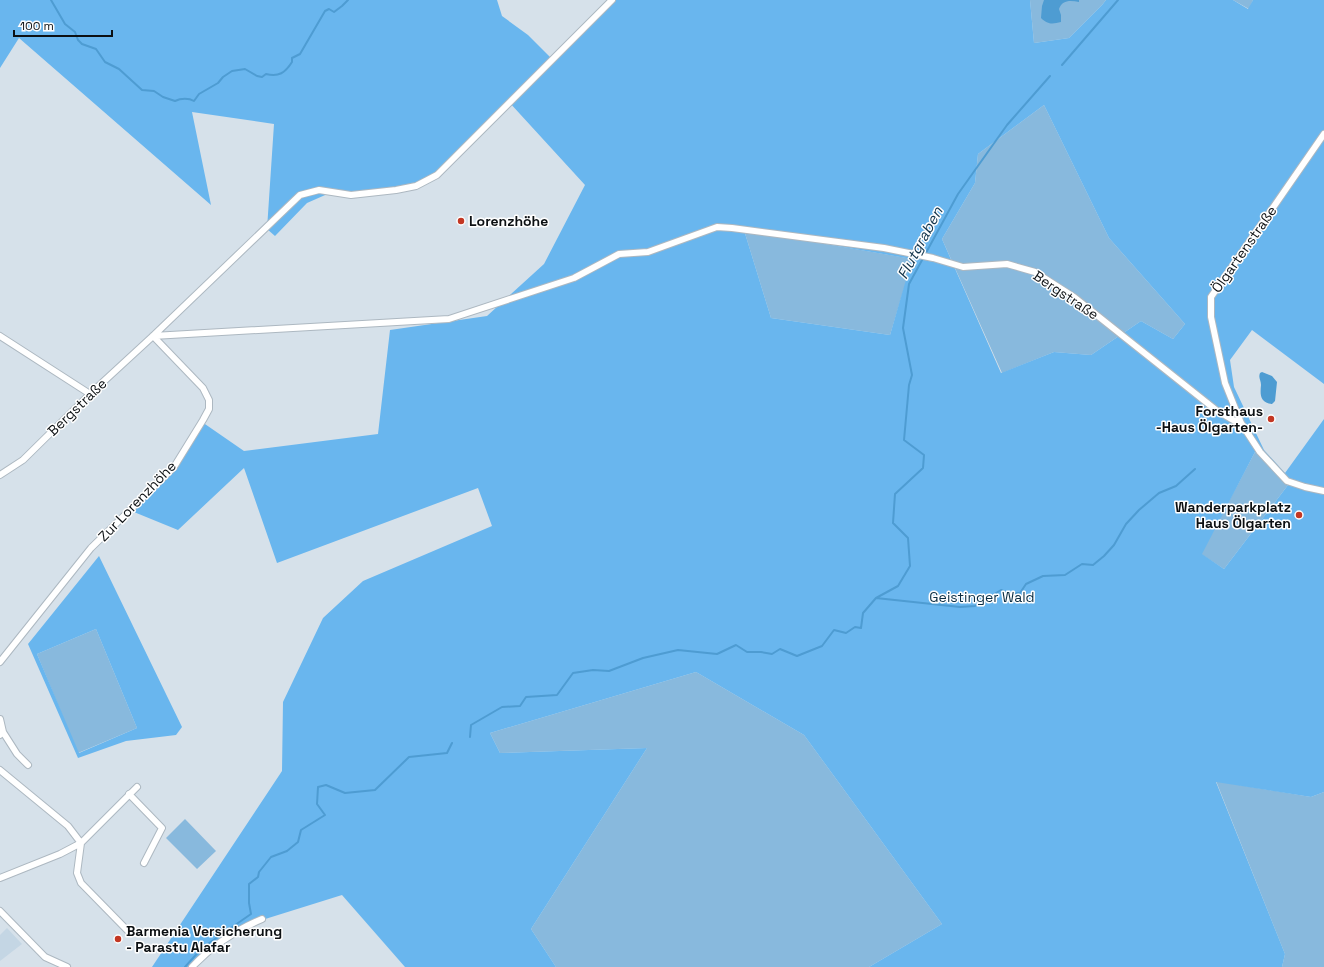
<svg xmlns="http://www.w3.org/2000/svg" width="1324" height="967" font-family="'Space Grotesk',sans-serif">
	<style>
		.built { fill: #c4d6e4 }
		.green { fill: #88b9dd }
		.forest { fill: #69b6ee; fill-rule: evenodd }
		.water { fill: #4e9cd2 }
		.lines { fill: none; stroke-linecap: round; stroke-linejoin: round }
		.stream { stroke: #4e9cd2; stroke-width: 2 }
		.minor-casing { stroke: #adb8c1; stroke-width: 8 }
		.minor { stroke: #fff; stroke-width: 6 }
		.poi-dot { fill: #c33723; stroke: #fff; stroke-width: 1.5 }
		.labels { text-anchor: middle; stroke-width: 3; stroke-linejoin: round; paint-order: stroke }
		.poi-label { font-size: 14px; font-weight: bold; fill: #0c1013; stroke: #fff; text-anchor: start }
		.street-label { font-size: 14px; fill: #0c1013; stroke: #fff }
		.park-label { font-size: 14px; fill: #0a2d43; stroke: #fff }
		.water-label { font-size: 15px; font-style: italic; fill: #13354c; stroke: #fff }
	</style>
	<rect width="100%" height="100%" fill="#d6e1ea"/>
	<path class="built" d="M7,928L22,944L0,961V935Z"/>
	<path class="green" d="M1030,0H1106L1102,5L1069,38L1034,43Z
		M1233,0H1253L1249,9Z
		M1044,105L1109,238L1185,324L1173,339L1141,321L1091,355L1054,352L1002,373L942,239L975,183L978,154Z
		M744,230L913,259L890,335L771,318Z
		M1255,452L1288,485L1224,569L1201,554Z
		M96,629L137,728L78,753L37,654Z
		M696,672L804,735L942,924L869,967H556L531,929L647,748L500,753L490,733Z
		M1216,781L1311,797L1324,792V967H1282L1285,954Z
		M185,819L216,851L197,869L166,838Z"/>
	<path class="forest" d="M0,0H497L502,16L528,35L551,58L612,0H1030L1034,43L1069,38L1102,5L1106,0H1233L1248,9L1253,0H1324V384L1252,330L1230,360L1234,387L1264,450L1285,473L1324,419V792L1311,797L1216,782L1285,954L1282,967H869L942,924L804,735L696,672L490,733L500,753L647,748L531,929L556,967H405L342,895L246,925L191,967H152L282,771L283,702L323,618L363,581L492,526L478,488L277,563L244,468L178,530L129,510L174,467L202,422L244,451L378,434L390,330L487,316L544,264L585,185L509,102L454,160L416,186L362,194L332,192L307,203L275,236L267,229L274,124L192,112L211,205L19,38L0,68ZM1044,105L1109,238L1185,324L1173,339L1141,321L1091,355L1054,352L1001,373L942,239L975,183L978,154ZM744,230L912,259L890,335L771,318ZM1255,452L1288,485L1224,569L1202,554Z
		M99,556L182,727L176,735L126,741L78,758L28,644ZM96,629L137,728L79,753L37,654Z"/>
	<path class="water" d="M1044,0H1079V2C1070,0 1062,0 1059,9L1061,15V22C1053,24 1048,25 1041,18L1042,6Z
		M1262,372L1272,376L1277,382L1275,401L1272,404C1260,403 1260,395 1261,385C1261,380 1258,378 1260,373Z"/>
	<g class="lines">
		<path class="stream" d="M51,0L65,24L75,32L78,40L82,44L96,49L105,62L119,69L142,90L154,91L163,97L175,101C181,98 189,98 194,101L199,94L218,83L223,77L232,71L245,69L257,76L262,77L266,74C279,77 285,73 292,62V58L300,54L325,11L329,9L334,12L342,6L348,0
			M1062,65L1118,0
			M876,598L960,607L975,606L1001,590L1008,593H1020L1026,584L1043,576L1065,575L1082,564L1093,565L1104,556L1114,545L1126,524L1139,510L1159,493L1176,486L1195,469
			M470,737L471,725L502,707L520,706L526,697L557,695L573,673L593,670L609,671L643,658L678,650L717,654L736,645L747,652H761L772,654L780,649L797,656L822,646L834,630L846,633L855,627L861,628L863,613L876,598L898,586L910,566L908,538L893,523L895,494L923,468L924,455L904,440L909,385L912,375L903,328L909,284L958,194L1007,125L1050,76
			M185,967L202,948L251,914L249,903V884L258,877L259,872L271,857L287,851L298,842L301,830L325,815L317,804L318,787L326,785L345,793L375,790L409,757L447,753L452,743"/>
		<g class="minor-casing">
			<path id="minor" d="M1324,134L1211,297V317L1225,383L1241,423L1260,452L1287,481L1305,487L1324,491
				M0,336L90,394
				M153,336L449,319L574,278L619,254L648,252L717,227L732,228L884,248L933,258L963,267L1007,264L1035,272L1074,297L1216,410L1233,420L1241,423
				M0,475L23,460L90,394L153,336L300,195L319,190L351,195L396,190L416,186L437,175L612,0
				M0,662L91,548L174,467L203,420L209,409V400L203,388L153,336
				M0,719L3,732
				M0,735L3,732L17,754L28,765
				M0,770L68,826L81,843L77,873L81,883L128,931
				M129,794L162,828L144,863
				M0,878L60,854L81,843L137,787
				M0,911L45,957L67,967
				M192,967C211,947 236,930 262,919"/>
		</g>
		<use href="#minor" class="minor"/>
	</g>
	<g class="poi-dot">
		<circle cx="461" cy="221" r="4"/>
		<circle cx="1271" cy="419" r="4"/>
		<circle cx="1299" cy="515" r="4"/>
		<circle cx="118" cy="939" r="4"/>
	</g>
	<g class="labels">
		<g class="poi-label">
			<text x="469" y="226">Lorenzhöhe</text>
			<text x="1263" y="416" text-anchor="end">Forsthaus<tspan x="1263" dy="16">-Haus Ölgarten-</tspan></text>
			<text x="1291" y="512" text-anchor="end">Wanderparkplatz<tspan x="1291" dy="16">Haus Ölgarten</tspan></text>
			<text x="126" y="936">Barmenia Versicherung<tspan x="126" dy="16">- Parastu Alafar</tspan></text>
		</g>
		<g class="street-label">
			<text transform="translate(1244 249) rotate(-55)" y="5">Ölgartenstraße</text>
			<text transform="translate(1066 295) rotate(34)" y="5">Bergstraße</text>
			<text transform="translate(77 407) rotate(-44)" y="5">Bergstraße</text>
			<text transform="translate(137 501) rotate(-46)" y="5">Zur Lorenzhöhe</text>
		</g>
		<g class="park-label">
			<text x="982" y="602">Geistinger Wald</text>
		</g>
		<g class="water-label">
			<text transform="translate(920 243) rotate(-62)" y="5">Flutgraben</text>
		</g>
	</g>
	<path d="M14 30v6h98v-6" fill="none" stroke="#0c1013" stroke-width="2"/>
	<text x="20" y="30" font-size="12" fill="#0c1013" stroke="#ffffff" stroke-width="3" paint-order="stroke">100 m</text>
</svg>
